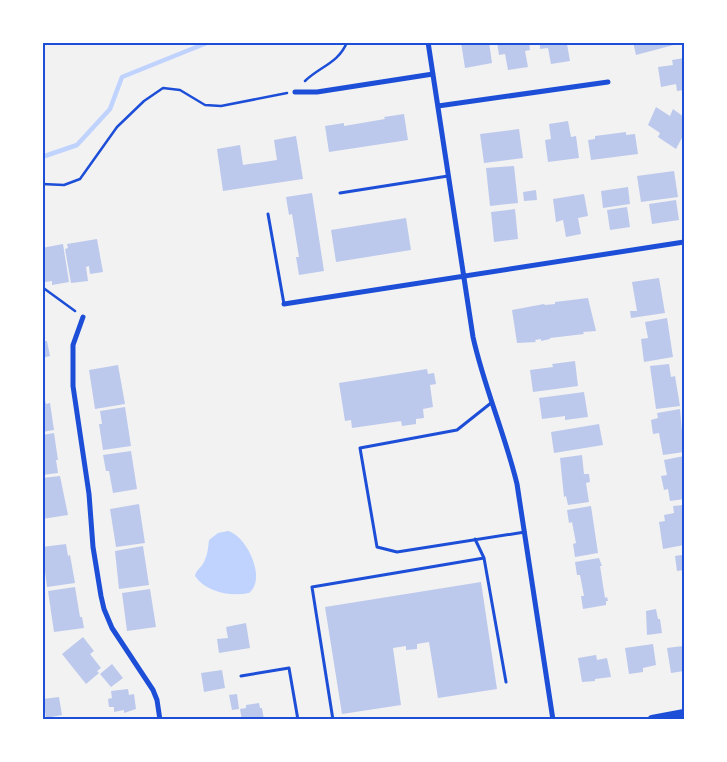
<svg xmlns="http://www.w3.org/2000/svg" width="727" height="762" font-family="'IBM Plex Sans',sans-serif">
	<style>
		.water { fill: #bfd3fe }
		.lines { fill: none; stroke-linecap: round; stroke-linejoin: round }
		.stream { stroke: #bfd3fe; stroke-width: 4.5 }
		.building { fill: #bdc9ec }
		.path { stroke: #1d4ed8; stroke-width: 2.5 }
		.service { stroke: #1d4ed8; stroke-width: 3 }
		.minor { stroke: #1d4ed8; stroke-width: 5 }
		.primary { stroke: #1d4ed8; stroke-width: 10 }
		.neatline { fill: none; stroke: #1d4ed8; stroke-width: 2 }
	</style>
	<rect width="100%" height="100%" fill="#f2f2f2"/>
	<path class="water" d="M228,531C247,536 267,579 249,593C230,597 206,592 195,576C196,570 201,568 204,562C208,554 208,548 209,540L218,533Z"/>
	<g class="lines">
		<path class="stream" d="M42,157L77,145L110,109L122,77L209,42"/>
	</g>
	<path class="building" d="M461,42H489L492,63L465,68Z
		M497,42H529L530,50L525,51L528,67L508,70L505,54L499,55Z
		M540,42H572L567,44L570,61L551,64L548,48L540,49Z
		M633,42H681V43L636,55Z
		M684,58V90L677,91L676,84L661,87L658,67L673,65L672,60Z
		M656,107L670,116L673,109L684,117V134L676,149L658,137L660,133L648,125Z
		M404,114L408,140L329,152L325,126L344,123V126L385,119L384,117Z
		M568,121L571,137L576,136L579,158L548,162L545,140L551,139L549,124Z
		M519,129L523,158L484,163L480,134Z
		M626,132V135L635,134L638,154L591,160L588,140L595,139V136Z
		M296,136L303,179L223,191L217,149L240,145L243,165L277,160L274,140Z
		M514,166L518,203L490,206L486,168Z
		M674,171L678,197L641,202L637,176Z
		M628,187L630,204L603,208L601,191Z
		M536,190L537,200L524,201L523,192Z
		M312,193L324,271L299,275L296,257H299L292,214L289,215L286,197Z
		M584,194L588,216L578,218L581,234L566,237L563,220L556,222L553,199Z
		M676,200L679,220L652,224L649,204Z
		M627,207L630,227L610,230L607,210Z
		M515,209L518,239L494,242L491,212Z
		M406,218L411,250L336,262L331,230Z
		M97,239L103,272L90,274L89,266L86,267L88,281L71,283L65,249L68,248L67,244Z
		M63,244L69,282L52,285V281L45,282L42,270V248Z
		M659,278L665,313L631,318L630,311H637L632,282Z
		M588,298L596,331L583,332L584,334L550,338V339L541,341V339L535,340L536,342L517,343L512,310L544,304L545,305L555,304V302Z
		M667,318L673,357L644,362L641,339L648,338L645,322Z
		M42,341H47L50,356L42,358Z
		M575,361L578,386L533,392L530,370L553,367L552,364Z
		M669,364L671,377L675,376L680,406L656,409L650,366Z
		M118,365L125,404L95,409L89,370Z
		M427,369L428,374L434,373L436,384L430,385L433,407L423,409L424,418L416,419V424L402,426L401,421L352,428L351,420L345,421L339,383Z
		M42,389L46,404L50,403L54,430L42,432Z
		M584,392L588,417L565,420V416L542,419L539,398Z
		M125,407L131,446L103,450L99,424H102L100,411Z
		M680,409L684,452L663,455L659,433L653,434L651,420L658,418L657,413Z
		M599,424L603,445L554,453L551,432Z
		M54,433L58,460H56L58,473L42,475V435Z
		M131,451L137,489L113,493L109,471H106L103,455Z
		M582,455L584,474H589L590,482L586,483L589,502L568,505L566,496L564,497L560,458Z
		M684,456V499L670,501L668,489L664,490L661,476L667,475L664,460Z
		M60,476L68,515L42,519V478Z
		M139,504L145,543L116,547L110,509Z
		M684,505V545L663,549L659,522L665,521L664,515L674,513L673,506Z
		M591,506L598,553L575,557L573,544L576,543L572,522L569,523L567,510Z
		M66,544L68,556L70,555L75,583L47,587L42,547Z
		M143,546L149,585L119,589L115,551Z
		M684,551V570L677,571L675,556L682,555V552Z
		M599,558L602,566H600L605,598L607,597L608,601H606V605L583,609L581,596H584L580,575H577L575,562Z
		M481,582L497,689L438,698L429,642L417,644V649L406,650V646L393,648L401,705L342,714L325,607Z
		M75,587L80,617H82L84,628L54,632L48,591Z
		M150,589L156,627L127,631L122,593Z
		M656,609L658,619H660L662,633L647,635L646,611Z
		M246,623L250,648L219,653L217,639L228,638L226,627Z
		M83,637L94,651L90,654L101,668L97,671L99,673L86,684L62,654Z
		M682,640H684V671L671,673L667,648L683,646Z
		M653,644L656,665L643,668V672L629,674L625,648Z
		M596,655L597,660L607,658L611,677L595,679V681L582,682L578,658Z
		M112,664L123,678L111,687L100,674Z
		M222,670L225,688L204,692L201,673Z
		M128,689L129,695L134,694L136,709L124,713V710L114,712V707H109L108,699L112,698L111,691Z
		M237,694L239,709L232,710L229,695Z
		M59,697L62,715L46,718L43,699Z
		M259,703L260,708H262L264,720H242L240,709L246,708V705Z"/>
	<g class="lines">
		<path class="path" d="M305,81C319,67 339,63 347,42
			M42,184L64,185L80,179L117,127L144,101L163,88L180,90L205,105L221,106L287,93
			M42,287L75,311"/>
		<path class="service" d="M340,193L448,176
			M268,214L284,304
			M491,403L457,430L360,448L377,547L397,552L525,532
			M475,539L484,558
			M241,676L289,668L298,720
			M333,720L312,587L484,558L506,682"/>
		<path class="minor" d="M428,42L473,337C484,387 505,434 517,484L553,720
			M295,92H317L433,74
			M438,106L608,82
			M284,304L684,242
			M83,317L73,345V386L89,494L93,547L101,596L104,609L112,628L153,690L157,700L160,720"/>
		<path class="primary" d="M652,720L684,714"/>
	</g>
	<rect width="727" height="762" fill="none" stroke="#ffffff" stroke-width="88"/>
	<rect x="44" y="44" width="639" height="674" class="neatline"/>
</svg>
